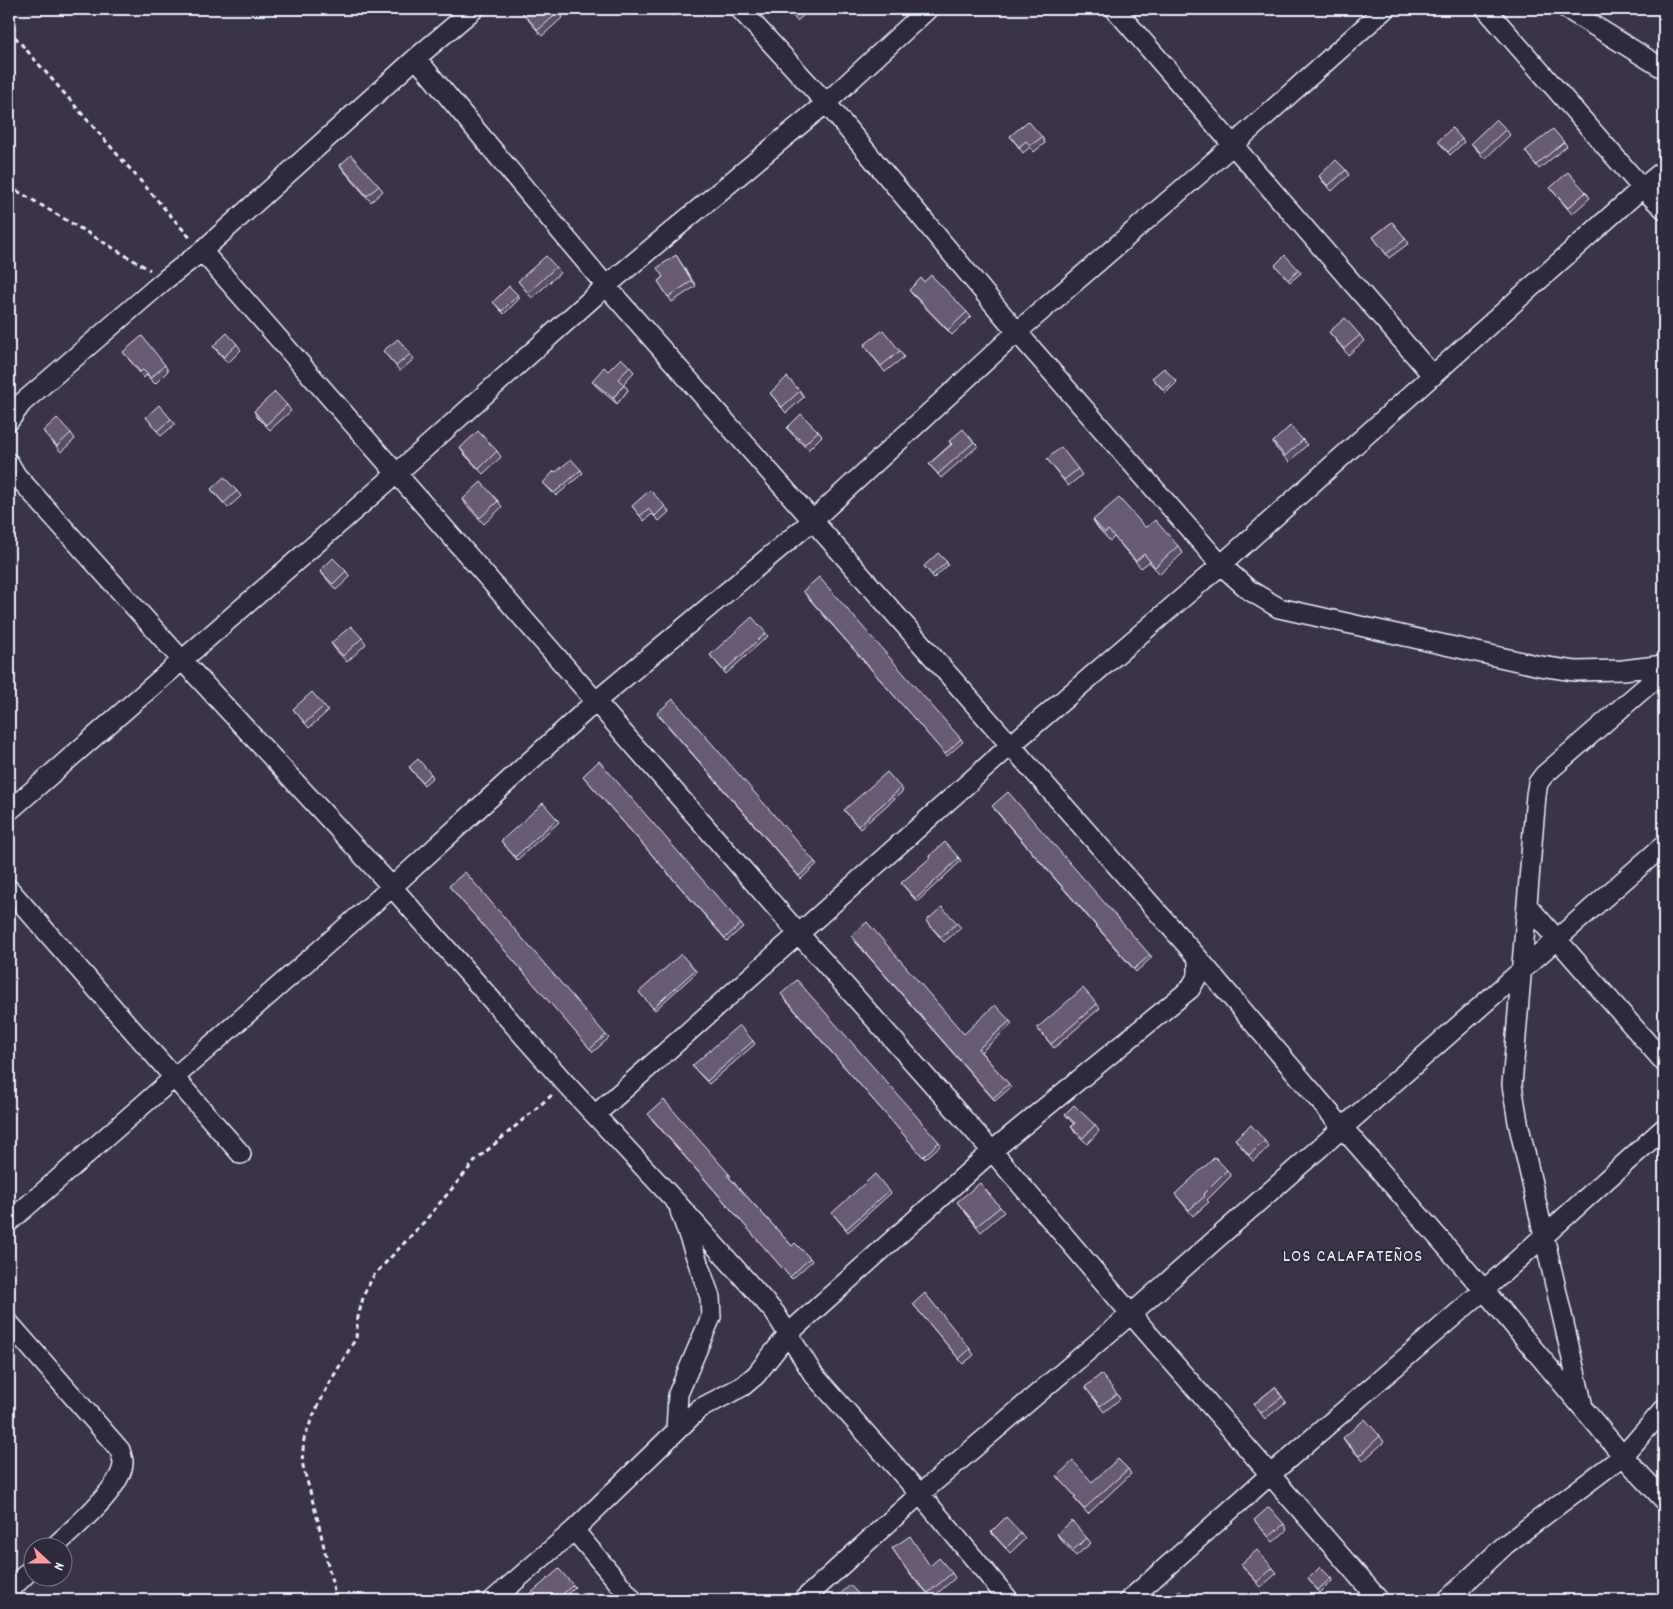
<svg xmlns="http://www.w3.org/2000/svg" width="1673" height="1609" font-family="Dekko,sans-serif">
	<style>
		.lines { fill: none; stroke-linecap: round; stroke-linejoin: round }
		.street-casing { stroke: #e8f1f8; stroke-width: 22 }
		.path { stroke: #e8f1f8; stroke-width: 3; stroke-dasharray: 5 4; stroke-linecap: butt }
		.street { stroke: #2f2a3d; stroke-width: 19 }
		.wall { fill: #5a4d65; stroke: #e8f1f8 }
		.shaded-wall { fill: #4a3f52; stroke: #e8f1f8 }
		.building { fill: #695a75; stroke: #e8f1f8 }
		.labels { text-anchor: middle; stroke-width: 4; stroke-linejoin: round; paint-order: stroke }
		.neighbourhood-label { font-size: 18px; letter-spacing: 1px; fill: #e8f1f8; stroke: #2f2a3d }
	</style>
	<rect width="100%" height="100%" fill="#3b3448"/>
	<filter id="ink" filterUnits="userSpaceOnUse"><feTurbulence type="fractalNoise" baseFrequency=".02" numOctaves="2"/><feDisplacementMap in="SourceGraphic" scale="10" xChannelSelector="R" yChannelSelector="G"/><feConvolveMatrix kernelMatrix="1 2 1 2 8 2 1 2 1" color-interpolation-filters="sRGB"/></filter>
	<g filter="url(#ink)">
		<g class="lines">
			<g class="street-casing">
				<path id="street" d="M740,9L826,103L1017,332L1221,565L1249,590L1279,608L1540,666L1575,671L1623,670L1664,665
					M1115,9L1433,376
					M1486,9L1642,188L1664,209
					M1567,9L1664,69
					M416,58L606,286L1198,958L1342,1127L1484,1290L1623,1456L1664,1500
					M202,251L799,934L992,1151L1131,1314L1379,1600
					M9,421L22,403L166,279L202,251L416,58L474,9
					M9,463L16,475L181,659L392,887L565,1083L677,1203L775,1313L813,1374L920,1494L1009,1600
					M9,811L396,474L606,286L826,103L928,9
					M9,889L241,1154
					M1527,905L1664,1062
					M595,1115L1011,745L1221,565L1642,188L1664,170
					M9,1222L392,887L595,702L812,521L1017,332L1233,145L1385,9
					M9,1323L120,1450C121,1453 122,1457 123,1461C125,1486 72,1530 55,1546
					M1583,1407L1518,1122L1512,1085L1536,795L1538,783L1544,775L1664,671
					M676,1431L678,1394L711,1317L710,1297L680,1211
					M574,1530L633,1600
					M9,1591L32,1568
					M493,1600L574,1530L699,1409L743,1386L756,1375L789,1333L992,1151L1190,989L1198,975V958
					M803,1600L920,1494L1131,1314L1664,845
					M1129,1600L1271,1474L1484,1290L1664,1128
					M1447,1600L1505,1545L1623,1456L1664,1409"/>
			</g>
			<path class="path" d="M9,30L192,240
				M9,186L150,270
				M336,1600L318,1521L302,1462L304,1439L313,1416L329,1384L356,1338L358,1317L364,1294L374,1275L424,1222L476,1160L553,1094"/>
			<use href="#street" class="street"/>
		</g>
		<path class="wall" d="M665,9H679L672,16Z
			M787,9H811L797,21Z
			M520,10L559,12L563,17L542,36Z
			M1506,129L1510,135L1485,159L1475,148L1471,143Z
			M1010,136L1042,137L1045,143L1034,152L1030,147L1023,153Z
			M1462,139L1464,142L1450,155L1438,141Z
			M1564,142L1567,146L1539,169L1525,151Z
			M340,165L379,186L383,191L371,202L344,171Z
			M1346,170L1349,175L1332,191L1323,182L1319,176Z
			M1550,188L1586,192L1590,198L1572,214Z
			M1392,222L1409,243L1389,258L1373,237Z
			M676,255L696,286L672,302L658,281L663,277Z
			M1275,265L1299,270L1301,273L1290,282Z
			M556,267L560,273L532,298L518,281Z
			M924,282L967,312L971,317L952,335L913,295L909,290Z
			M518,295L520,298L504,314L493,302Z
			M1329,332L1360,335L1364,341L1348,355Z
			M237,344L241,350L228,363L217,351L213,346Z
			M864,345L900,351L904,357L885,372Z
			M383,351L410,354L414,359L400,371Z
			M123,352L165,365L168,371L155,384L146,375L144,378Z
			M630,367L634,372L623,384L628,390L617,404L596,386L592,381L608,371Z
			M1152,378L1175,380L1177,382L1166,393Z
			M800,391L804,397L786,413L770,393Z
			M287,405L291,411L270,430L257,417L254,411Z
			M146,417L171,419L175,424L161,436Z
			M787,428L818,431L822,436L808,450L791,433Z
			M43,431L71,433L75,439L61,452L47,436Z
			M1303,440L1307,445L1289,462L1276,448L1273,442Z
			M949,441L974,442L978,446L941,478L929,464L951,444Z
			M460,448L497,451L501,457L483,474L464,454Z
			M1047,459L1078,469L1082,475L1068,486Z
			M581,470L583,473L556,496L543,483L556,472Z
			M211,489L237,491L241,496L228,508L215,494Z
			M463,499L498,501L502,507L484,524L466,505Z
			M632,506H665L669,512L659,521L652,514L644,521Z
			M1093,520L1178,546L1183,553L1160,574L1149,562L1141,568L1114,537L1110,541L1098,528Z
			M947,562L948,565L934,578L924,566Z
			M320,571H346L350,577L336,590L324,576Z
			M805,594L961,739L963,742L947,756Z
			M766,633L768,636L726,674L710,655Z
			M362,638L366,644L347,662L335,649L331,643Z
			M324,706L328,711L309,728L293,709Z
			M659,716L815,862L817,864L801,879Z
			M409,767L431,774L433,777L424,785Z
			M583,776L741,924L743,927L727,941Z
			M901,788L903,791L860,829L844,810Z
			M994,809L1150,955L1152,957L1136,972Z
			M557,819L559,822L517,860L501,841Z
			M959,858L961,861L917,902L901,883Z
			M449,886L606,1035L609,1038L593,1052Z
			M926,921L957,923L961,928L944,942Z
			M853,939L964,1034L1010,1021L1012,1024L981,1052L1011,1087L995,1101Z
			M695,970L697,972L655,1010L639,992Z
			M783,997L939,1142L941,1145L925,1159Z
			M1097,1004L1100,1008L1054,1048L1037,1028Z
			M753,1041L755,1044L709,1084L692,1066Z
			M1065,1114L1095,1125L1099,1131L1087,1144L1075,1132L1071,1127L1074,1124L1069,1119Z
			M650,1117L729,1174L731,1176L729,1177L792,1246L810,1258L812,1261L792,1279Z
			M1235,1139L1265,1141L1269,1147L1253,1161Z
			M1227,1170L1231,1176L1207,1200L1209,1202L1193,1216L1175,1194Z
			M889,1191L891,1193L848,1232L832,1213Z
			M957,1202L1000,1207L1004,1212L981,1232Z
			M913,1304L970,1349L974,1355L963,1364Z
			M1085,1387L1117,1394L1120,1399L1104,1412Z
			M1275,1387L1286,1402L1265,1419L1254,1404Z
			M1380,1436L1384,1442L1363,1461L1347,1444L1343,1438Z
			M1128,1469L1131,1474L1088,1514L1078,1503L1074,1498L1076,1497L1057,1476L1092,1482Z
			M1254,1520L1284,1524L1287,1530L1273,1542Z
			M991,1532L1021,1533L1025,1539L1010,1553L995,1537Z
			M1057,1534L1087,1538L1091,1543L1076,1556L1061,1540Z
			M892,1548L930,1566L952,1573L955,1578L932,1598L911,1576Z
			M1241,1564L1273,1568L1277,1573L1261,1587L1245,1569Z
			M1331,1578L1332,1581L1320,1593L1308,1579Z
			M573,1585L575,1587L561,1600H523Z"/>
		<path class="shaded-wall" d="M624,385L628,390L617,404L613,398Z"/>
		<path class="building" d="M522,9H556L559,12L538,30L520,10Z
			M788,9H801L794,15Z
			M1496,119L1506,129L1481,153L1471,143Z
			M1028,121L1042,137L1030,146L1026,141L1019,147L1010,136Z
			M1452,128L1462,139L1448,152L1438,141Z
			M1553,129L1564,142L1536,165L1525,151Z
			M351,155L379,186L367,196L340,165Z
			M1336,160L1346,170L1328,186L1319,176Z
			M1568,172L1586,192L1568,208L1550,188Z
			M1392,222L1406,239L1386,254L1373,237Z
			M676,255L692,281L668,297L658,281L663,277L657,268Z
			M1285,255L1299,270L1288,280L1275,265Z
			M546,256L556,267L528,293L518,281Z
			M931,275L967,312L948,330L909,290L921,278L924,282Z
			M509,286L518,295L502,311L493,302Z
			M1345,318L1360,335L1344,349L1329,332Z
			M883,330L900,351L881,366L864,345Z
			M227,333L237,344L224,357L213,346Z
			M142,336L165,365L151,378L143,370L140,372L123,352Z
			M398,339L410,354L396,366L383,351Z
			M621,358L630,367L618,379L624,385L613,398L592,381L604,367L608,371Z
			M1164,368L1175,380L1164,390L1152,378Z
			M787,377L800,391L782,407L770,393Z
			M275,392L287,405L266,425L254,411Z
			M159,405L171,419L157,431L146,417Z
			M801,414L818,431L805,444L787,428Z
			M57,418L71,433L57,446L43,431Z
			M1290,426L1303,440L1285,456L1273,442Z
			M963,429L974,442L938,474L929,464L952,444L949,441Z
			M478,431L497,451L479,469L460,448Z
			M1061,447L1078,469L1064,480L1047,459Z
			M571,459L581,470L554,493L543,483L554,471L556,472Z
			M224,477L237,491L224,503L211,489Z
			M481,482L498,501L480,518L463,499Z
			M650,490L665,506L655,516L648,509L640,516L632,506Z
			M1119,498L1146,528L1155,520L1178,546L1155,567L1144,554L1136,561L1108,530L1105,533L1093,520Z
			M938,553L947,562L932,575L924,566Z
			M333,558L346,571L333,584L320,571Z
			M819,577L961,739L945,754L803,591Z
			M752,617L766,633L724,671L710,655Z
			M351,626L362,638L343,656L331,643Z
			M312,692L324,706L305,723L293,709Z
			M673,699L815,862L799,876L657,713Z
			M418,759L431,774L422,782L409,767Z
			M599,761L741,924L725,938L583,776Z
			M887,772L901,788L858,826L844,810Z
			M1008,792L1150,955L1134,969L992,806Z
			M543,803L557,819L515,857L501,841Z
			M945,842L959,858L916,899L901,883L930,858L929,856Z
			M465,872L606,1035L590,1049L449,886Z
			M942,907L957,923L941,937L926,921Z
			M867,922L964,1034L995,1005L1010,1021L978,1049L1009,1084L993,1098L851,936Z
			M681,954L695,970L653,1008L639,992Z
			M797,980L939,1142L923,1157L781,994Z
			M1083,988L1097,1004L1051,1044L1037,1028Z
			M739,1025L753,1041L707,1081L692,1066Z
			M664,1100L729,1174L727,1175L792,1246L795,1243L810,1258L790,1277L648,1114Z
			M1074,1105L1095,1125L1083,1138L1071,1127L1075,1123L1065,1114Z
			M1251,1125L1265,1141L1249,1155L1235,1139Z
			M1215,1157L1227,1170L1203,1194L1205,1196L1189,1210L1175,1194Z
			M875,1174L889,1191L846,1229L832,1213Z
			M980,1183L1000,1207L977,1226L957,1202Z
			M925,1293L970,1349L959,1359L913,1304Z
			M1101,1374L1117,1394L1100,1406L1085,1387Z
			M1275,1387L1282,1397L1261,1413L1254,1404Z
			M1365,1419L1380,1436L1359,1456L1343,1438Z
			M1118,1459L1128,1469L1084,1509L1074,1498L1076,1497L1057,1476L1073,1461L1092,1482Z
			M1269,1507L1284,1524L1269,1537L1254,1520Z
			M1006,1517L1021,1533L1006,1548L991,1532Z
			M1072,1521L1087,1538L1073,1550L1057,1534Z
			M910,1536L930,1566L939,1558L952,1573L928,1593L907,1570L892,1548Z
			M1257,1550L1273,1568L1257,1582L1241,1564Z
			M1320,1567L1331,1578L1318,1590L1308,1579Z
			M559,1569L573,1585L556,1600H523Z
			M850,1585L864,1600H840L837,1597Z
			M1179,1590L1190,1600H1169Z"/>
	</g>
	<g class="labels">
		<g class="neighbourhood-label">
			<text x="1353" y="1261">LOS CALAFATEÑOS</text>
		</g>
	</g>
	<rect width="1673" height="1609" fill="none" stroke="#2f2a3d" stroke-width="30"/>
	<rect x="15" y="15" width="1643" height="1579" fill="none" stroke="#e8f1f8" stroke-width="2" filter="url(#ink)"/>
	<g transform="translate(48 1562) rotate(111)"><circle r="24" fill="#2f2a3d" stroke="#797a88"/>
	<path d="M0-4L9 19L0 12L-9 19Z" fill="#ff9aa2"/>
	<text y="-8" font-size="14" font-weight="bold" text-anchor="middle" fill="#e8f1f8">N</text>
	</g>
</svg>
